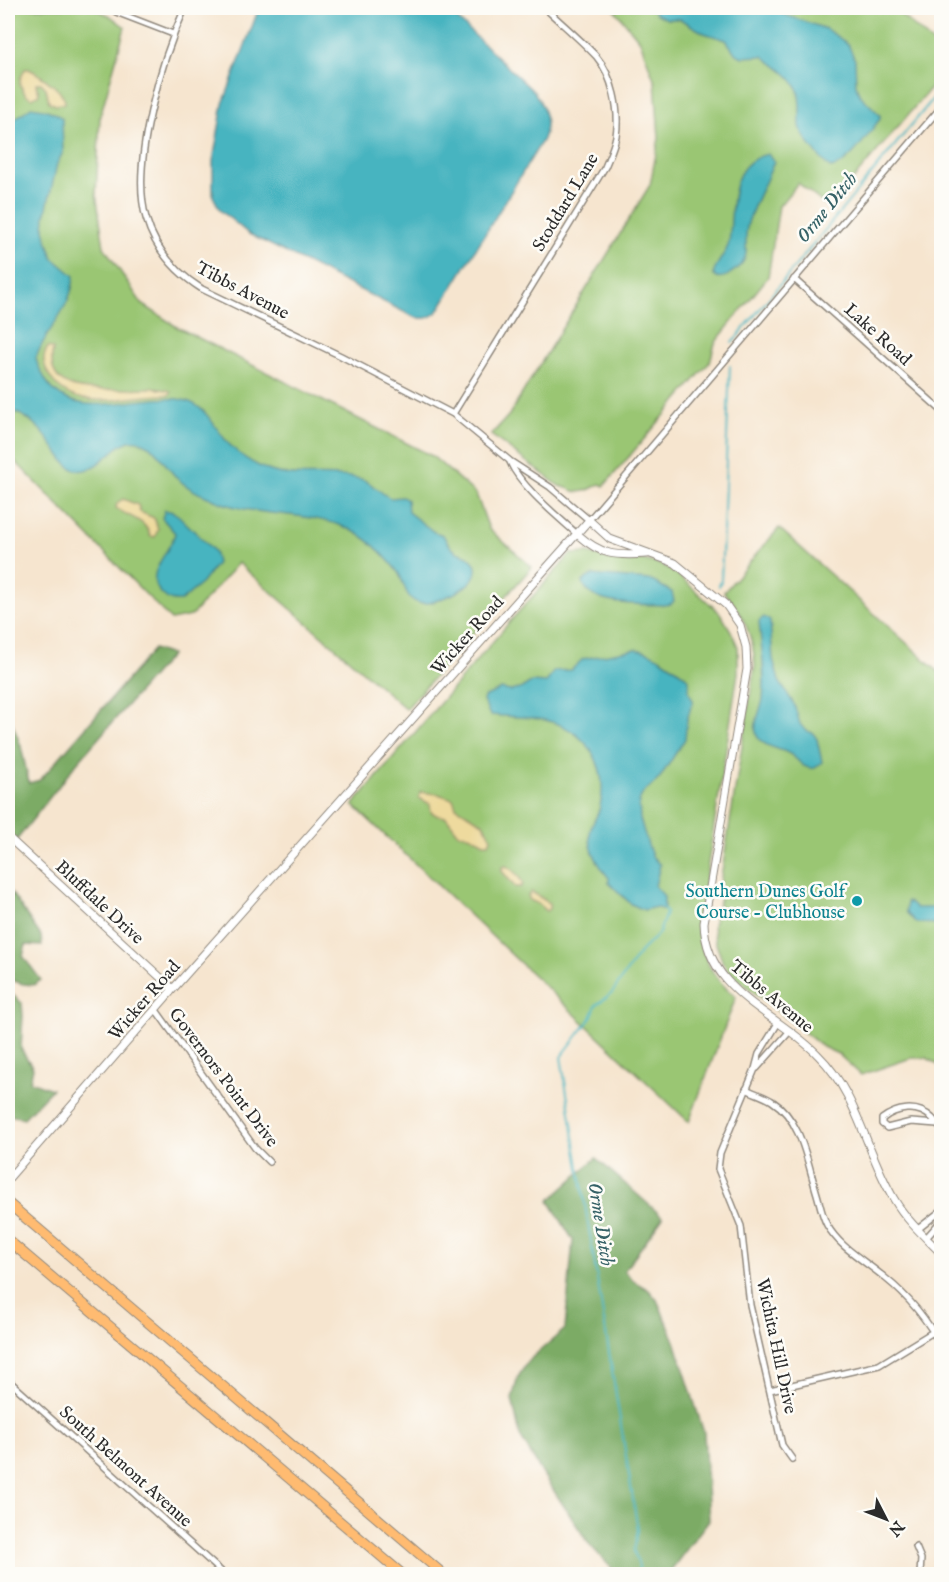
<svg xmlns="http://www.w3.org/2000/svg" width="949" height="1582" font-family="'IM FELL English',serif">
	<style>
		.green { fill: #9ac673; stroke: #62784f; stroke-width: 1.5 }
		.forest { fill: #7bab65; stroke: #536b48; stroke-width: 1.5 }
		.sand { fill: #eeda9e; stroke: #8c8264; stroke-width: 1.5 }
		.water { fill: #46b4c0; stroke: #387076; stroke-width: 1.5 }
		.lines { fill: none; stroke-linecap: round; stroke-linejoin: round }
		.stream { stroke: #46b4c0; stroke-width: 2 }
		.minor-casing { stroke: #90887d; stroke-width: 8 }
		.tertiary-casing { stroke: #90887d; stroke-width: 9 }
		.motorway-casing { stroke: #90887d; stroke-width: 11 }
		.minor { stroke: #fff; stroke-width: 5 }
		.tertiary { stroke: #fff; stroke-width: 7 }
		.motorway { stroke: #ffbb71; stroke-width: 9 }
		.culture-dot { fill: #0f9aa8; stroke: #fdfcf7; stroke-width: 2 }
		.labels { text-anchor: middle; stroke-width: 5; stroke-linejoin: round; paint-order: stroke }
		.street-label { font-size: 18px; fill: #2b2b2b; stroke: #fdfcf7 }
		.culture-label { font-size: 18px; fill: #0d838f; stroke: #fdfcf7; text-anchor: end }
		.water-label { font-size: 20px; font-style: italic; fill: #366267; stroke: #fdfcf7 }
	</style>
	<rect width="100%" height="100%" fill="#fdfcf7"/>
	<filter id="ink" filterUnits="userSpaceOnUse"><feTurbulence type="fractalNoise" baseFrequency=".0167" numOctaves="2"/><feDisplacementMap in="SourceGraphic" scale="12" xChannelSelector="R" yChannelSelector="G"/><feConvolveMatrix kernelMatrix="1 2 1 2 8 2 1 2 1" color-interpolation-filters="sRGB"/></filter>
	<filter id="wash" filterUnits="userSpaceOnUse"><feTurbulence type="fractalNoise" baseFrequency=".008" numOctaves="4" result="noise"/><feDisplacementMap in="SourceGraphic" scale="24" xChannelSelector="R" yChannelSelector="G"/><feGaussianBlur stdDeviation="1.35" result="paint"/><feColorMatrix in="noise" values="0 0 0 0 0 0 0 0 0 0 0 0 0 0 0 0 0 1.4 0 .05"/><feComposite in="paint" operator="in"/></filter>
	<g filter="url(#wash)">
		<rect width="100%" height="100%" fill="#f6e5cf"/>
		<path class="green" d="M8,8H91L109,15L125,27L100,117L96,193L104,247L142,304L177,327L432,456L476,494L489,529L532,567L406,709L238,563L191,616L171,620L8,454Z
			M613,8H893L941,50V76L829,208L798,183L779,206L768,277L715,343L710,362L604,486L600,484C592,488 583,494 574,491C568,489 566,487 559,486L491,435L509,415L650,185L659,138L655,82L640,41Z
			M779,528L941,674V1067L927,1058H911L861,1075L838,1054L823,1047L731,974L723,963L715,941L713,925L720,898L719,890L755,665C753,635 743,614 724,592Z
			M589,553L607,559L644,560L662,565L677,574L720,613L731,631L738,647V673L699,921C698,953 711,977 736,997L689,1122L353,805L513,618L571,554Z"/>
		<path class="forest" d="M154,649L171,655L76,764L8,851V712L21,746L29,783L40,780Z
			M8,888L41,936L42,946L26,945L23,956L41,980L34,985L23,984L8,979Z
			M8,991L22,1003L23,1016L21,1049L33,1068L30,1081L52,1089L24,1118L8,1115Z
			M596,1158L663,1217L624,1271L635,1282L649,1290L657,1300L675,1341L704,1433L709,1520L668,1574H617L589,1544L544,1476L520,1436L512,1399L518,1377L528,1361L565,1329L573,1240L549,1201Z"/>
		<path class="sand" d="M25,69H29C39,74 66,92 65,103L56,105L49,102L46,88L41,83H37L36,85L39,92L38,95L32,98L26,95L20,85V79Z
			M48,347L53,349C42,406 120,386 152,388C159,388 165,390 171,391V393L169,395C130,393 71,418 48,373C43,363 42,357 48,347Z
			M123,499L138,505L140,512L154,518L158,529L155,537L150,536C146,519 128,517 116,508L117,503Z
			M420,792L438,794L453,799L456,807L483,823L491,838L489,843H484L469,835L459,834L446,817L438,816L431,812L430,804L419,798Z
			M506,866C513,868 519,877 523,883L521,887H515L502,871V867Z
			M532,892L549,903V909L546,911L538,904L530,900L528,896Z"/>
		<path class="water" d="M259,8H446L534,92C545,107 550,124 542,141L438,311C430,318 425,320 414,317L249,234L220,210L213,196V161L223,104Z
			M651,8H766L826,29L848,44L855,60L856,85L859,94L880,115V119C869,133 848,167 830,168C821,159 802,138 800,126C799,114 802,100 797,88C791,75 774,65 763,56L742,57L735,53L726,40L704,33L680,19H667L656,14Z
			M31,107C41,108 54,111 62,118L63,152L57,164L45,216L44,230L53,258L74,276C71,311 47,326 36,358C37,366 42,372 45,379C74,428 144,389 187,401C208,407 217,433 231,446C240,455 250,462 261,467C292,483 328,470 361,479C373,483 379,492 390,498L403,497L407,500L408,512L434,532L443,535C447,541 450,548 457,552C461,554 466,554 469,557C487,572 467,587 453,594C443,598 430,605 419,603C404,599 405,581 397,571C384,554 368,538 349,529C305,509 251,519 208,497C197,493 185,486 177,478C165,466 157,446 138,441C115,436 102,475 75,470C67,466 63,460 58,453C45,434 31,415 8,410V124Z
			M768,154L774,161C767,182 752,205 747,227C743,248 754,258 731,273C726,277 720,279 714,276V271C718,261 727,252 729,242C734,209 726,163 768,154Z
			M165,510L173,512L179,516L214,551L217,563L202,583L181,601C171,602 168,600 161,593C142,574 171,552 175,533L162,518Z
			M593,575L650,580L672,592L674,601L671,604L665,605C644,604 589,608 583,582L587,578Z
			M764,617L770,621L773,659L779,681L794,704L800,724L805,730L813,733L817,739L822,762L815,768C801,770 799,758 788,753C780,748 766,748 759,739C750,727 761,712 763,699C766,674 761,647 759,621Z
			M635,649C654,651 674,667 689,679V692L693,700L687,720L685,739L659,779L643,793L639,801L640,819L648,845L652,856L660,865L655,886L664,896V910L656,907L644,910L631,904L609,883V878C599,866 588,848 590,833C591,824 598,816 600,807C609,765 587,730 545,720C528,716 508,717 490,715L483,701L484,697L501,689L510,691L520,689L531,682L546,683L554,671L571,670L583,659Z
			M907,901L916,908H941V924L916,923L906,912Z"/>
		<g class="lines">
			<path class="stream" d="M732,343L942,88
				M719,586L721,581L730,366
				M638,1574L639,1566L634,1551L638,1530L561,1057L591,1018L596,1005L612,993L640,952L659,933L666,913L664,910"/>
		</g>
	</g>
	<g filter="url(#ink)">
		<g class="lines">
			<g class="minor-casing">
				<path id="minor" d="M185,8C162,58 130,164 146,218C155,249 175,272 202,289L341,356L453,414L510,461L550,487L589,520L942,106
					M116,12L173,34
					M794,279L942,411
					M453,414L605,167C609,157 614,147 616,136C620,111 613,76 596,56C580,39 562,24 545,8
					M510,462C521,487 557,516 577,534
					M156,1010L255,1148L269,1162
					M778,1023L759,1054L755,1069L720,1153L718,1169L741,1226L750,1305L782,1445L792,1459
					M757,1068L790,1031
					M746,1089C754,1093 764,1096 772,1101C802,1120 807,1162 817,1194C820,1204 822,1216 827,1225C840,1248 864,1260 884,1277C909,1297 928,1320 942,1348
					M937,1124L911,1122L887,1128L882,1124V1119C896,1108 917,1104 932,1118C935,1121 938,1125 942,1129
					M918,1229L942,1210
					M926,1238L942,1220
					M8,1380L224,1574
					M770,1390L879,1365L933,1332
					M941,1397L942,1395
					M916,1547L921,1559L920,1574"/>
			</g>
			<g class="tertiary-casing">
				<path id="tertiary" d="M577,534C602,556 615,556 647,554
					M8,837L173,989
					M8,1179L173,989L589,520L610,539L675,563L726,605L740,625L746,647L747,669L704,923C706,992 776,1012 818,1055C858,1094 866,1153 894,1199C906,1220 925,1237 942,1254"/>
			</g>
			<g class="motorway-casing">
				<path id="motorway" d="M8,1203L443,1574
					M8,1240L402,1574"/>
			</g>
			<use href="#minor" class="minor"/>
			<use href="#tertiary" class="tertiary"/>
			<use href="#motorway" class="motorway"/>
		</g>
	</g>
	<circle class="culture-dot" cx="857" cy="901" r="6"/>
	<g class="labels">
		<g class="street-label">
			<text transform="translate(565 202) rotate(-59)" y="6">Stoddard Lane</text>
			<text transform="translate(243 290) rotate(28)" y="6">Tibbs Avenue</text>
			<text transform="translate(878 334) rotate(42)" y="6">Lake Road</text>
			<text transform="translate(467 635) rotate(-48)" y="6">Wicker Road</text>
			<text transform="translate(100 902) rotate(43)" y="6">Bluffdale Drive</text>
			<text transform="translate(772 996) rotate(40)" y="6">Tibbs Avenue</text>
			<text transform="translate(144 1000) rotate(-49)" y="6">Wicker Road</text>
			<text transform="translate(224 1077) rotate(53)" y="6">Governors Point Drive</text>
			<text transform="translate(777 1346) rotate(78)" y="6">Wichita Hill Drive</text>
			<text transform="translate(126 1466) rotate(42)" y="6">South Belmont Avenue</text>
		</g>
		<g class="culture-label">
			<text x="845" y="897">Southern Dunes Golf<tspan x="845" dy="21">Course - Clubhouse</tspan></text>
		</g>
		<g class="water-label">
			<text transform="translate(826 207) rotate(-51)" y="7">Orme Ditch</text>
			<text transform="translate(602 1224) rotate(81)" y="7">Orme Ditch</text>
		</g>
	</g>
	<rect width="949" height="1582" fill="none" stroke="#fdfcf7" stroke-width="30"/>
	<g transform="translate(886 1519) rotate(132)" stroke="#fdfcf7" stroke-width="4.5" paint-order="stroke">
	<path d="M0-4.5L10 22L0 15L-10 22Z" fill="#2b2b2b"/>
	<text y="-9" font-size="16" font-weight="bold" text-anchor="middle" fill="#2b2b2b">N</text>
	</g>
</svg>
